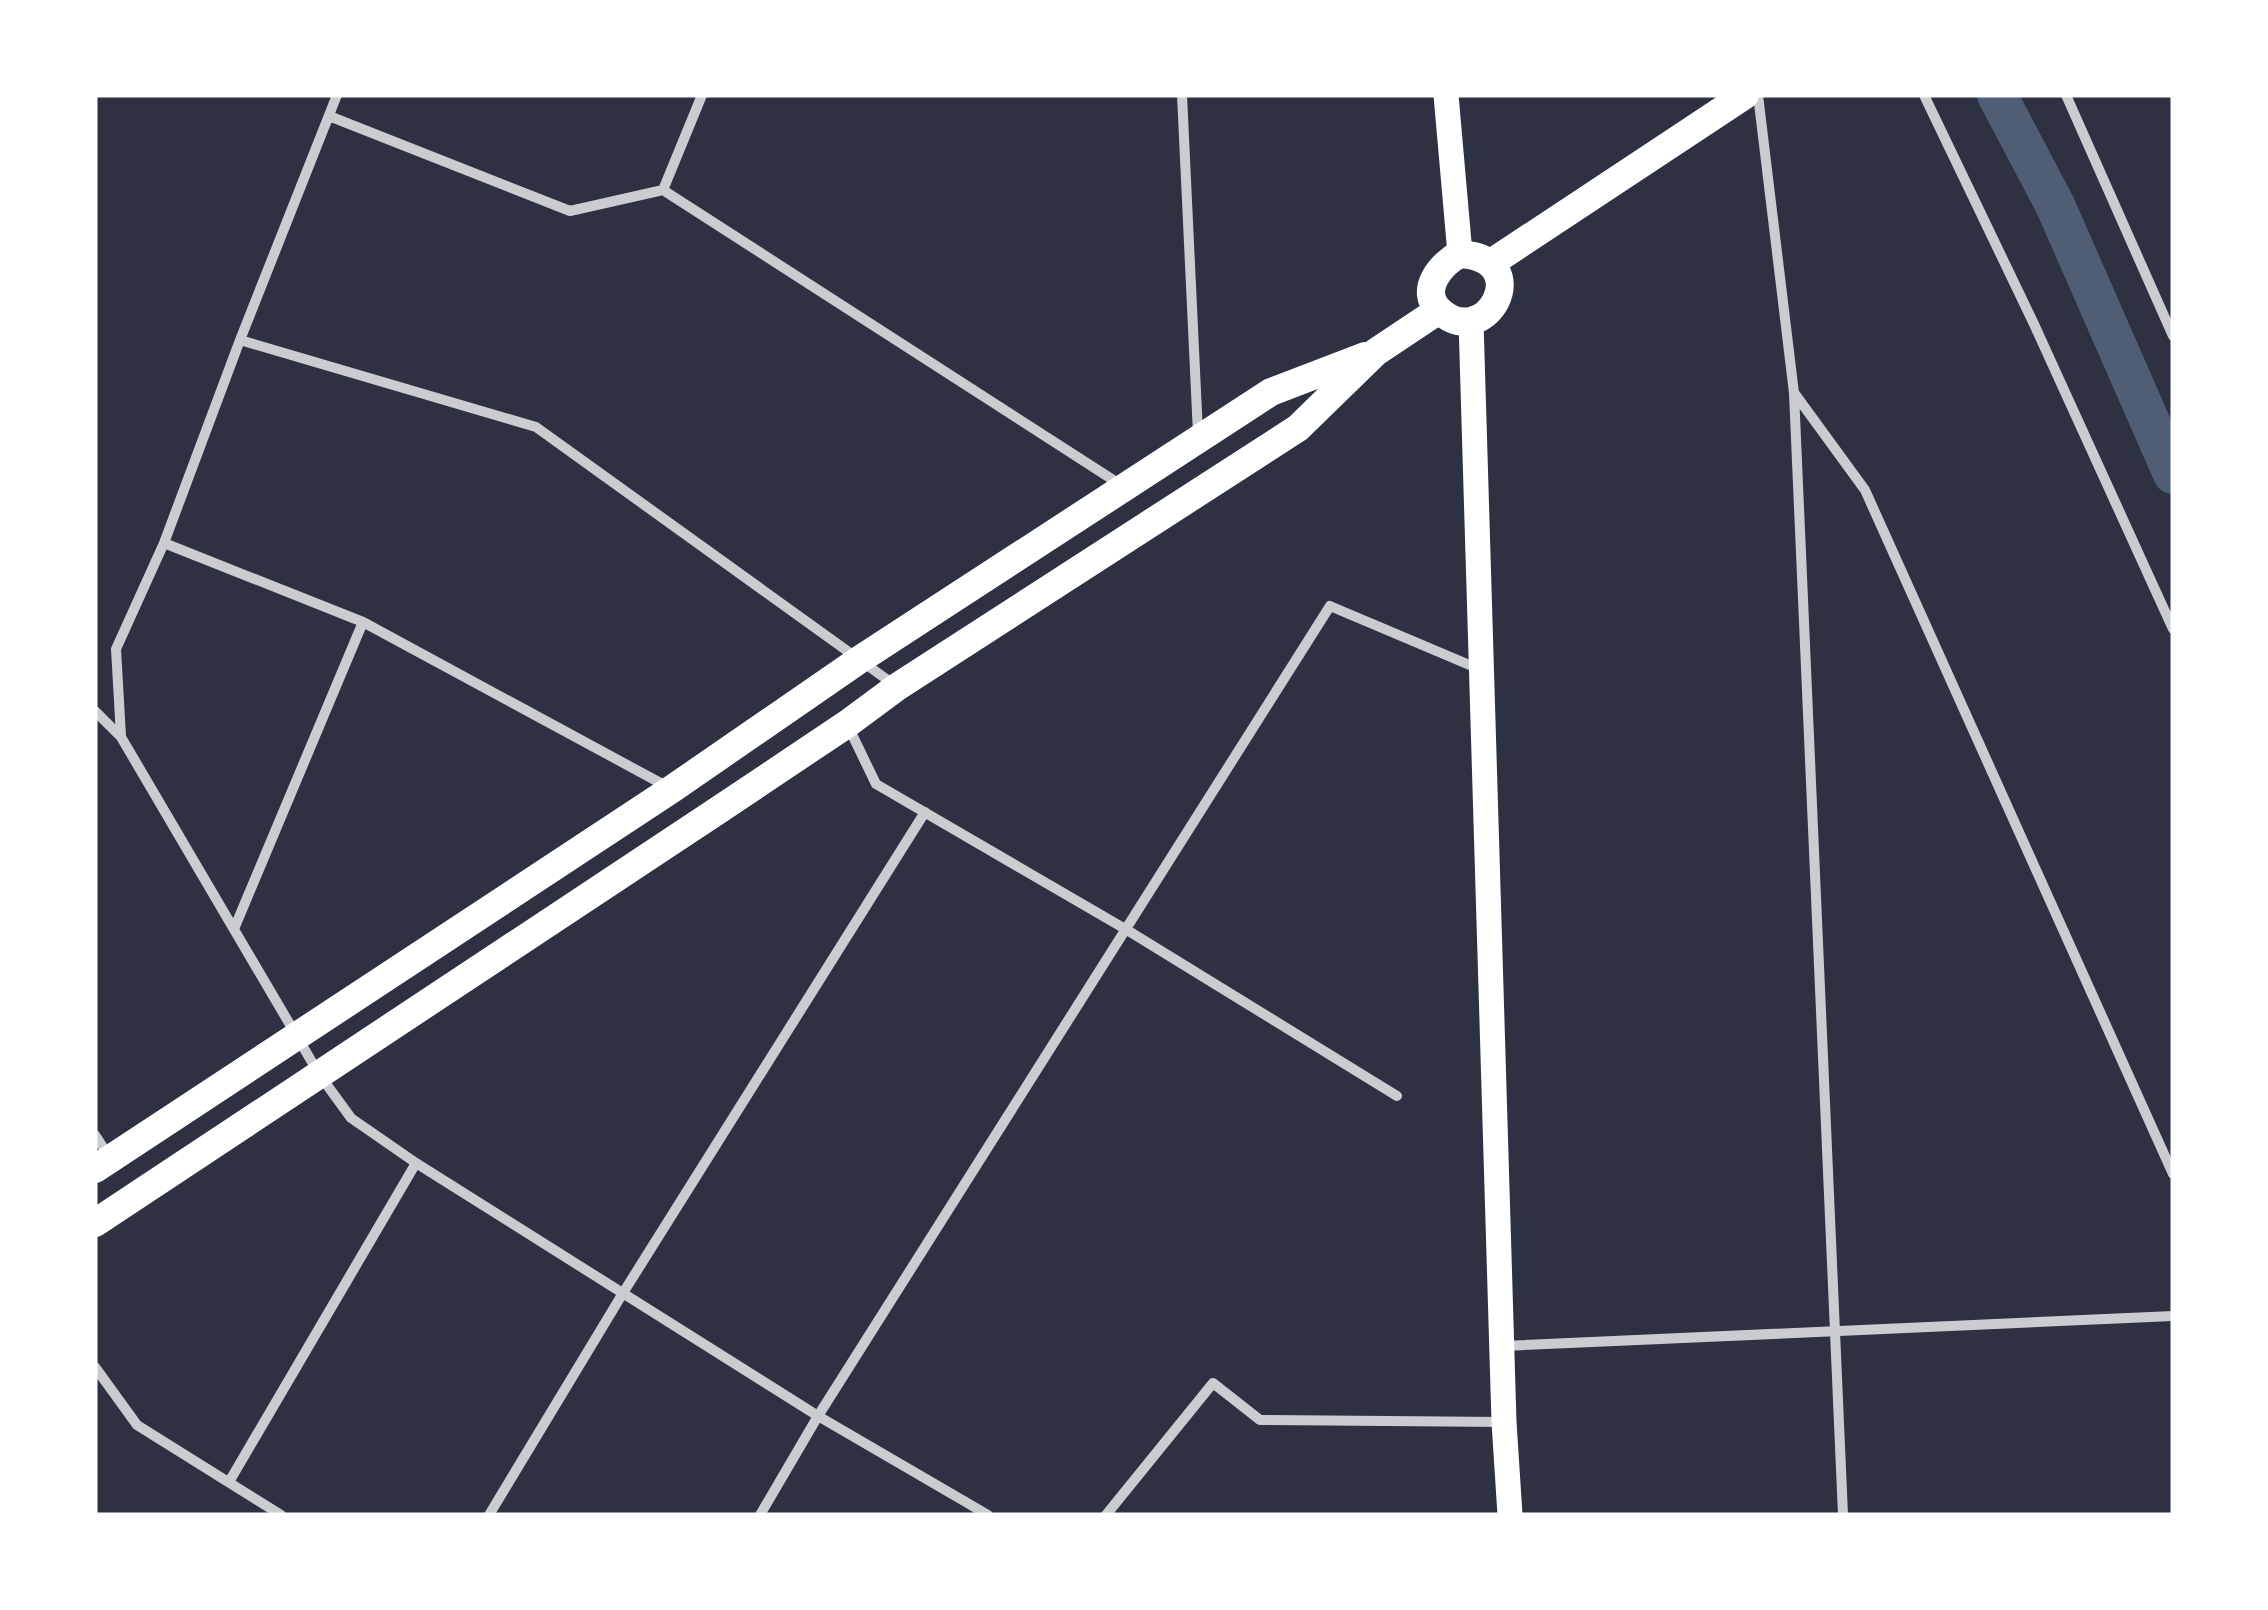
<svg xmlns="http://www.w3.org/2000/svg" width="2268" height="1610" font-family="'Varela Round',sans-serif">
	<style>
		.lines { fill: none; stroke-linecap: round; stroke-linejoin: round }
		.canal { stroke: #4f5d75; stroke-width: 40 }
		.minor { stroke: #caccd0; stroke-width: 10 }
		.primary { stroke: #fff; stroke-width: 25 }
		.trunk { stroke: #fff; stroke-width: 28 }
	</style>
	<rect width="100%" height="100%" fill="#2d3142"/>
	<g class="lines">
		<path class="canal" d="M1997,95L2055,205L2173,474"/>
		<path class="minor" d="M1182,95L1198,434
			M1758,95L1794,393L1843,1515
			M1924,95L2033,322L2173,629
			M2066,95L2173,336
			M329,116L570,211L663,190L702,95
			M663,190L1121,485
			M240,340L536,427L896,686
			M1795,394L1865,490L2173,1174
			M164,543L363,622L666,786
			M95,711L121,737L319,1074L351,1118L416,1163L818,1416L988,1515
			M847,724L876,784L1127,930L1397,1096
			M121,736L116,649L164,543L240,340L337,95
			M234,929L363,622
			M95,1135L110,1158
			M1504,1346L2173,1316
			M95,1367L137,1425L281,1515
			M229,1482L416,1163
			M489,1515L623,1293L925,812
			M760,1515L818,1416L1330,606L1479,669
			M1106,1515L1213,1383L1260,1420L1504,1422"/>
		<path class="primary" d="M1446,95L1460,254
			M1471,321L1504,1422L1510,1515"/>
		<path class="trunk" d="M1460,254C1538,259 1485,354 1439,310C1418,290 1442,263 1460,254Z
			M1491,263L1745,95
			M95,1169L672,789L859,660L1271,392L1365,356
			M95,1223L720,809L847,724L897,687L1298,428L1376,352L1439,310"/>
	</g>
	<rect width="2268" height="1610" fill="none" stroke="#ffffff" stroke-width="195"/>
</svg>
